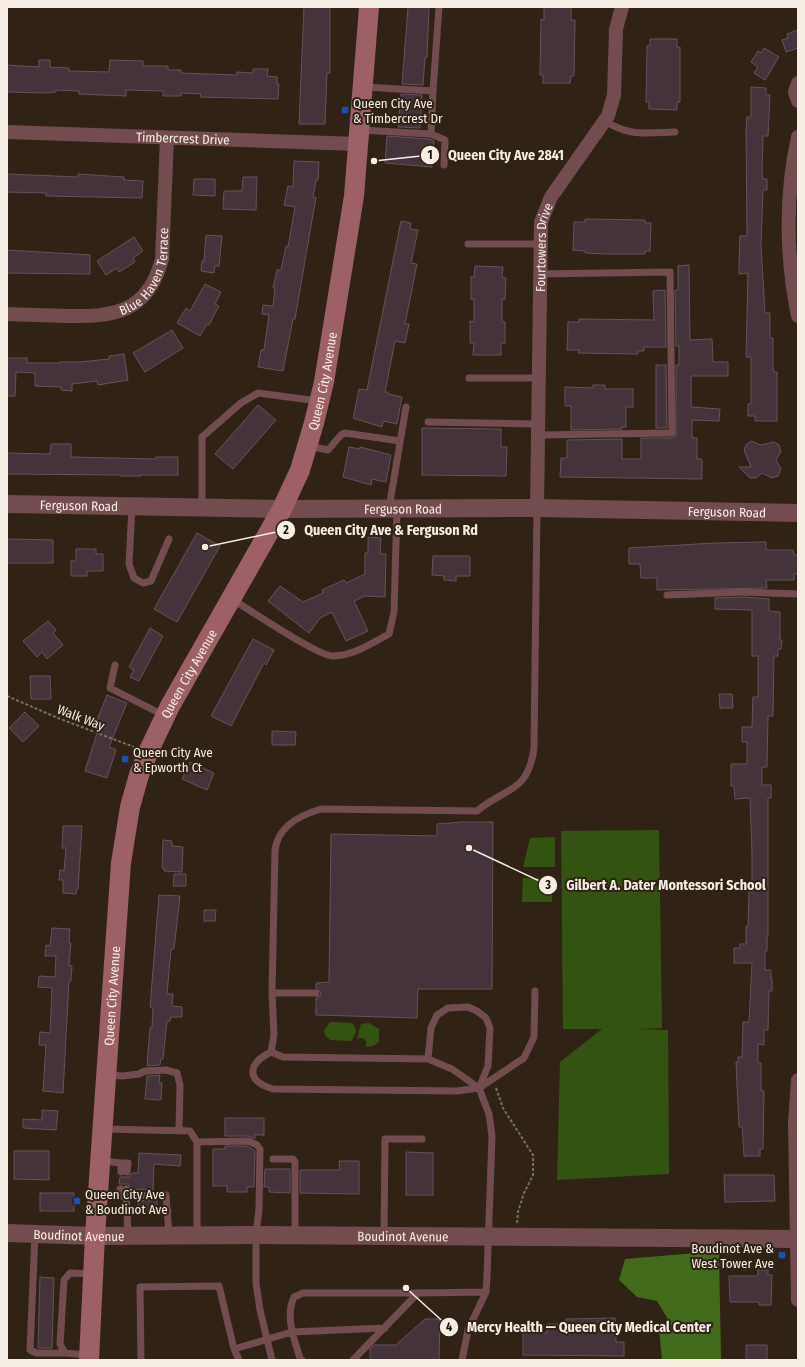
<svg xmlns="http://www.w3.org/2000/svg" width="805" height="1367" font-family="'Fira Sans Condensed',sans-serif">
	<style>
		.green { fill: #325410 }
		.forest { fill: #416a1a }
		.building { fill: #45333c; stroke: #65525b }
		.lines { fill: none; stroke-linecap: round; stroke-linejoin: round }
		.path { stroke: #796e62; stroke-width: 2; stroke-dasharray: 3 2; stroke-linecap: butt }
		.service { stroke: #734c4f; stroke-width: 7 }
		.minor { stroke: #734c4f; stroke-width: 14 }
		.tertiary { stroke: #734c4f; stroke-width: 18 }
		.secondary { stroke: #9d6066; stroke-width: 20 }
		.transit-dot { fill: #1a4fb4; stroke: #302316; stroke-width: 1.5 }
		.labels { text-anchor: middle; stroke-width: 4; stroke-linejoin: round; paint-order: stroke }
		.poi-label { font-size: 13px; fill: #f6ede4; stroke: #302316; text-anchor: start }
		.street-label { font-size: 13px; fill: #f6ede4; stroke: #302316 }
		.leader { fill: none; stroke: #f6ede4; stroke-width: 1.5 }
		.callout-dot { fill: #f6ede4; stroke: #302316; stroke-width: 1.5 }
		.mark-label { font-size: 12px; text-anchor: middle; font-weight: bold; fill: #111 }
		.callout-label { font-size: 14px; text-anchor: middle; font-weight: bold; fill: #f6ede4; stroke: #302316; stroke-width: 4; stroke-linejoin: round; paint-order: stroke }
	</style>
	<rect width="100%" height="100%" fill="#302316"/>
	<path class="green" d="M659,830L662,1028L637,1029L668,1030L669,1174L557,1180L560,1062L602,1029H563L561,831Z
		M555,837V867H523L530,838Z
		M523,878L552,879V902H522Z
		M330,1022L352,1023C358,1029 356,1034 351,1041L330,1040L325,1035L324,1030Z
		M369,1023L379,1029V1041L374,1046L366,1047V1041L362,1038L357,1039L361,1024Z"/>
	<path class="forest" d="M719,1251L721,1360H662L659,1329L669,1321L657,1301L637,1297L619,1280L625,1259Z"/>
	<path class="building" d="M304,7H330V73H327L325,124H299Z
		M408,7H429L427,57L425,58L423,85L402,84Z
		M544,7H571V20H575L574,76H571L570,83H543V75H540L541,19L544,20Z
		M798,30V48L786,52L782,40L788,38L787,34Z
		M650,39H677V47H680V102H677V110L649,109V102H646L647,46H650Z
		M764,48L779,57L765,80L754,73L758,67L751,62L758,51L761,53Z
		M39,60H50V67L69,68V71L109,72L110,60L143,61V66H168V70H181V73L237,75V72L253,73V69H268L267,76L277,77V84H279L278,99L200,97L201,94L181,93V96H163V91L126,90V96L79,94V91L56,90V92L45,93L7,92V65L39,67Z
		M751,87L766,88V95H770L768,136H763L762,172L763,179H767V190H763L761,246L765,313H770V338H773V367L774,372H777V421H755V416H748V404H751V357H746L748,273L739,274V261L740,236H747L746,130L747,117H751Z
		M401,94L422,95L420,128L398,127Z
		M387,136L430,139L434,141L432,167L385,163Z
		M294,161L319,162L318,180H316L313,197L316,198L312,220L295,319H293L283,371L258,367L261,350H264L269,315L262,314L263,305L273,306L275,288H273L277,270H281L286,246L288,247L295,207L284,205L288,186L293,187Z
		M7,174L78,177V174L124,177V180L143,181L142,198L46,196V193L7,192Z
		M243,177H257L256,210L223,209L224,191H242Z
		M194,179H215V196L193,195Z
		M585,219L645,220V223H651L650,251H645V254H606L585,253V251L573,250L574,222H585Z
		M401,221L411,223L410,229L418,230L411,263L417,264L405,324H409L405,343L395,341L385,392H388V394L402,397L397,424L383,421L382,427L353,418L359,389L367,390Z
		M206,235L222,236L219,266H215L214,273L201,271L202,261H204Z
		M134,237L143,251L133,258L135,262L119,272L117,268L106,275L97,261Z
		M7,250L90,255V274L7,273Z
		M689,265L690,340L712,339L713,362H728V376H691V407L720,409L719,421L692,420V438H697V459H702V479L560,477L561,458H567V440L622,439V459H641V438H672L676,436V365H679V346H676L675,290H678V266Z
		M475,266L503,267L502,278H506L505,299H502V322H505V343H501V355H473L474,343H470V321L474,322V299H471V277H474Z
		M205,284L221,292L215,304L219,306L209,325L207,324L200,336L177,323L186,308L190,311Z
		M665,290L666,347H644V351H638V354L578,353L579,350H567L568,322H579V319L654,320L653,291Z
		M172,330L183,348L145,372L133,353Z
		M124,354L128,380L98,385L97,381L72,384V391L61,390V387L35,386V373L16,372L15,396H7V358H27V363H59V362H80L109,359V356Z
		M656,365H666L667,428H656Z
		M593,385H605V389H633V407H626V427H622V429L571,430V406H565V387L593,388Z
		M258,405L276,420L233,469L215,454Z
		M422,428L501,429V447H507L506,476L422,475Z
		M751,441L761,445L774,442L779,445L781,451L776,460L781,469L778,476L772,478L762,473L756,478H750L739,467H751L744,450L746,445Z
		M51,444H71V457L156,459V457H178V475H141V476H120V475L7,474V453L50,454Z
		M349,447L360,449V447L391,455L386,482L372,479L371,485L343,477Z
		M197,533L220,546L177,622L154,609Z
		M368,537L381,538L380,554H386L385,597L365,596L354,601L368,631L346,641L332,612L320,618L309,633L268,601L280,586L303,602L323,593L322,590L344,580L346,583L365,574V553H368Z
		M7,539L53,540V563H7Z
		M766,542V550H793L794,555H798V574H794V580H766L767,588L657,590V578H641L640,564H629V548L715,543Z
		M76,549H96V554H103V571H87V576H71V561H76Z
		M433,556H468L470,557V576H456V581L444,580V576L432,575Z
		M744,597L769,599V611L780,612V640H782L781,649H778V656H774L773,716H768L767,767H762V785H771V798H768V936H767V951H765V970H771V978H772V991H769L768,1030H764V1045L758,1044V1063H761V1091H764L763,1149H760V1156H744L742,1127H739L736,1062H738V1057H742L743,1022H749L752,963H734V948H740V944H746V926H748L749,892H752V854L750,798L735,799L734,786H731V764H747V742H742V727H752L753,697H758V656H752V610L715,609V598Z
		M48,621L56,630L53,633L63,645L47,659L42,652L37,657L23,641Z
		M150,628L163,636L139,681L130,677L134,670L129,667Z
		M253,639L274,650L266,665L264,663L231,726L211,716Z
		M30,676H50L51,699H31Z
		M719,694H732L733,708H720Z
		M107,695L127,703L109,747L116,750L107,778L85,771L99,727L95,725Z
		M25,712L39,726L23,742L9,728Z
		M272,731L296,732L295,745H272Z
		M190,762L214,773L207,790L182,779Z
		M462,822H493L492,989H418L417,1018L316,1015V998L320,996L321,993L316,988V983L329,982L331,834L437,836V824Z
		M63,826H82L78,889H77L76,894L63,893V880H59L60,870L64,871L66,848H62Z
		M163,840L172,841V846L183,847L182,872L164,871L165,869L162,868Z
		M174,874H186V886H173Z
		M159,895L180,896L174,949H171L167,994H173L172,1006L182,1007V1017H171L170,1021H167L163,1059H161L160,1065L147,1066L150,1028H152L153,1008L150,1007Z
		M204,910H216L215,921H204Z
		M52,928L70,929L69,943H71L69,965L72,966L71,981H69L63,1093L43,1091L46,1045H39L40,1032L50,1033L52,988L38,987L39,976L55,977L56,956H45L46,945L50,946Z
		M160,1075L159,1083H162L161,1100L145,1099L147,1076Z
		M42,1110L58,1111L56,1130L23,1128V1119L42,1120Z
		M225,1118H264V1135H255V1139L248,1136H225Z
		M225,1146H247L255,1151L254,1187H247V1192H227V1186H213V1149H225Z
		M14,1151H49V1180L14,1179Z
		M406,1152L433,1153V1195H406Z
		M139,1153L181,1155L180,1166L154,1164L153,1190L131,1189L128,1184H119L120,1177H129L132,1173H138Z
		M339,1161H359V1194L300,1193V1170H340Z
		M265,1169H290V1193L269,1192V1187H264Z
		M724,1175H774L775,1201L725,1202Z
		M40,1193H74V1211H40Z
		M157,1200V1205L151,1209L152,1213H142L143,1208L138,1205V1201Z
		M758,1270H768V1275H772L771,1305H759V1302H730L729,1276H756L758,1275Z
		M40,1277L54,1278L52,1348H38Z
		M615,1318L616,1342H624V1356L523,1355V1333H547V1324H566V1319Z
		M425,1319H440L439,1360H370V1349L374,1345H396Z
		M746,1345H767V1360H746Z"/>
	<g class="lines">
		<path class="path" d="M7,696L58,718L134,747
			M496,1088L503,1108L533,1155V1175L524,1193L518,1212L517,1223"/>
		<path class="service" d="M364,87L433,91L439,7
			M605,121C630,137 646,133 675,132
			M361,130L431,134L433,91
			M431,134L445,140L444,165
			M468,244H540
			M469,378H538
			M428,422L538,424
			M538,435L672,433L670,272L539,274
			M308,446L328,450L341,435L345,433L400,441
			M132,507L129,564L134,578L143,583L151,581L169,539
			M202,507V437L241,403L258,393L318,401
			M389,508L406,407
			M667,595L744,592L798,594
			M232,599C248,609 319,657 333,656C353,656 372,643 389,634L394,612L397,509
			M115,665L110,688L165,716
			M272,993H316
			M271,1052L274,1035L272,993L275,850C278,826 300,815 321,809L477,811C506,787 528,793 534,748L537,508
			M428,1059L431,1028L437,1015L448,1008L468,1007L477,1011L486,1018L490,1028L488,1066L479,1088
			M108,1075L123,1076L139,1074L145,1071L166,1070L177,1073L180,1085L179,1130
			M105,1129L190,1131L197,1142V1235
			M197,1142L248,1141L257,1145L260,1149L259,1209L256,1235V1283L260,1310L272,1360
			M273,1159H293L295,1162V1235
			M102,1161L121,1163V1172
			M121,1163H128L127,1172
			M120,1189L119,1196L166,1195L169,1235
			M126,1189L128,1235
			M99,1195L119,1196
			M127,1209L138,1210
			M156,1210L168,1211
			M35,1234L30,1350L36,1353H65
			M384,1236L385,1139H422
			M234,1349L292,1332L385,1328
			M87,1355L65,1353L60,1344L64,1280L70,1273L91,1274
			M141,1360L140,1287L219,1286L234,1349L239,1360
			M302,1360L300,1358C294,1339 285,1316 294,1297L303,1293H418L486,1292
			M353,1360L418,1293
			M462,1360L468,1330L486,1292L487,1276L492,1136L489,1114L479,1088L452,1069L428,1059L283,1057L271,1052C247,1064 246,1081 273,1089L457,1091L479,1088L524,1058L534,1037L535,991"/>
		<g class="minor">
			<path d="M798,83L795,92L798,101"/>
			<path id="s1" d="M7,132L359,144"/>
			<path d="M798,137C785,195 786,258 798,316"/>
			<path id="s2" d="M7,314C26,315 46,315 65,316C114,317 148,313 162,259L167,138"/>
			<path id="s3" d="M537,508L541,222L551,197L608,116L614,95L616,29L622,7"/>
			<path d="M798,1080L795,1123L798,1300"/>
		</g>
		<g class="tertiary">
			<path id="s4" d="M7,504L282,509L537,508L798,513"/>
			<path id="s5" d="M7,1233L95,1236L256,1235L798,1239"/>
		</g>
		<path class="secondary" id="s6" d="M89,1360L95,1236L121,863L130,807L139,775L150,748L170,706L282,509L300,470L314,423L324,382L354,196L369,7"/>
	</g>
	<g class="transit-dot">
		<rect x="341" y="106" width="8" height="8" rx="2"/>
		<rect x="121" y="755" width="8" height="8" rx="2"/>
		<rect x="73" y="1197" width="8" height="8" rx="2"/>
		<rect x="778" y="1251" width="8" height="8" rx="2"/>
	</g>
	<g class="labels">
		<g class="poi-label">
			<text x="353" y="108">Queen City Ave<tspan x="353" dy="15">&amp; Timbercrest Dr</tspan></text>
			<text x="133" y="757">Queen City Ave<tspan x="133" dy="15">&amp; Epworth Ct</tspan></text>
			<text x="85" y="1199">Queen City Ave<tspan x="85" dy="15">&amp; Boudinot Ave</tspan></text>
			<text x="774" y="1253" text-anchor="end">Boudinot Ave &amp;<tspan x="774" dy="15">West Tower Ave</tspan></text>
		</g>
		<g class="street-label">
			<text dy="5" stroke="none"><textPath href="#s1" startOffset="176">Timbercrest Drive</textPath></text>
			<text dy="5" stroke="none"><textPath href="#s3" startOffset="261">Fourtowers Drive</textPath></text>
			<text dy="5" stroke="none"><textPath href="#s2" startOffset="164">Blue Haven Terrace</textPath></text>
			<text dy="5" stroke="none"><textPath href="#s6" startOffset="1025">Queen City Avenue</textPath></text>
			<text dy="5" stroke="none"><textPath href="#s4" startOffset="72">Ferguson Road</textPath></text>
			<text dy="5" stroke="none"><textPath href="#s4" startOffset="396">Ferguson Road</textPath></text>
			<text dy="5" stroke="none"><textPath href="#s4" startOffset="720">Ferguson Road</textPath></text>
			<text dy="5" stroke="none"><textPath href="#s6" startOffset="701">Queen City Avenue</textPath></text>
			<text transform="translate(81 717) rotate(21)" y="5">Walk Way</text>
			<text dy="5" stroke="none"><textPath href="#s6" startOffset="365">Queen City Avenue</textPath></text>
			<text dy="5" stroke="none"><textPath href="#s5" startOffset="72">Boudinot Avenue</textPath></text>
			<text dy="5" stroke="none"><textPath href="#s5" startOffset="396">Boudinot Avenue</textPath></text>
		</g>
	</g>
	<path class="leader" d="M374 161L430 155M205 547L286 530M469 848L548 885M406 1288L449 1327"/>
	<g class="callout-dot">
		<circle cx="374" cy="161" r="4"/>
		<circle cx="205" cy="547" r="4"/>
		<circle cx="469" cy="848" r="4"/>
		<circle cx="406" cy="1288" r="4"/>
		<circle cx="430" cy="155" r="10"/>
		<circle cx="286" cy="530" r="10"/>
		<circle cx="548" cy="885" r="10"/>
		<circle cx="449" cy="1327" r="10"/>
	</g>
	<g class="mark-label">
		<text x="430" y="159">1</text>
		<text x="286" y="534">2</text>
		<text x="548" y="889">3</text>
		<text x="449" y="1331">4</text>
	</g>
	<g class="callout-label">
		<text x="506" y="160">Queen City Ave 2841</text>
		<text x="391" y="535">Queen City Ave &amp; Ferguson Rd</text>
		<text x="666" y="890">Gilbert A. Dater Montessori School</text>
		<text x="589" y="1332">Mercy Health — Queen City Medical Center</text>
	</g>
	<rect width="805" height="1367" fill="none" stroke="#f6ede4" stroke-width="16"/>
</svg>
